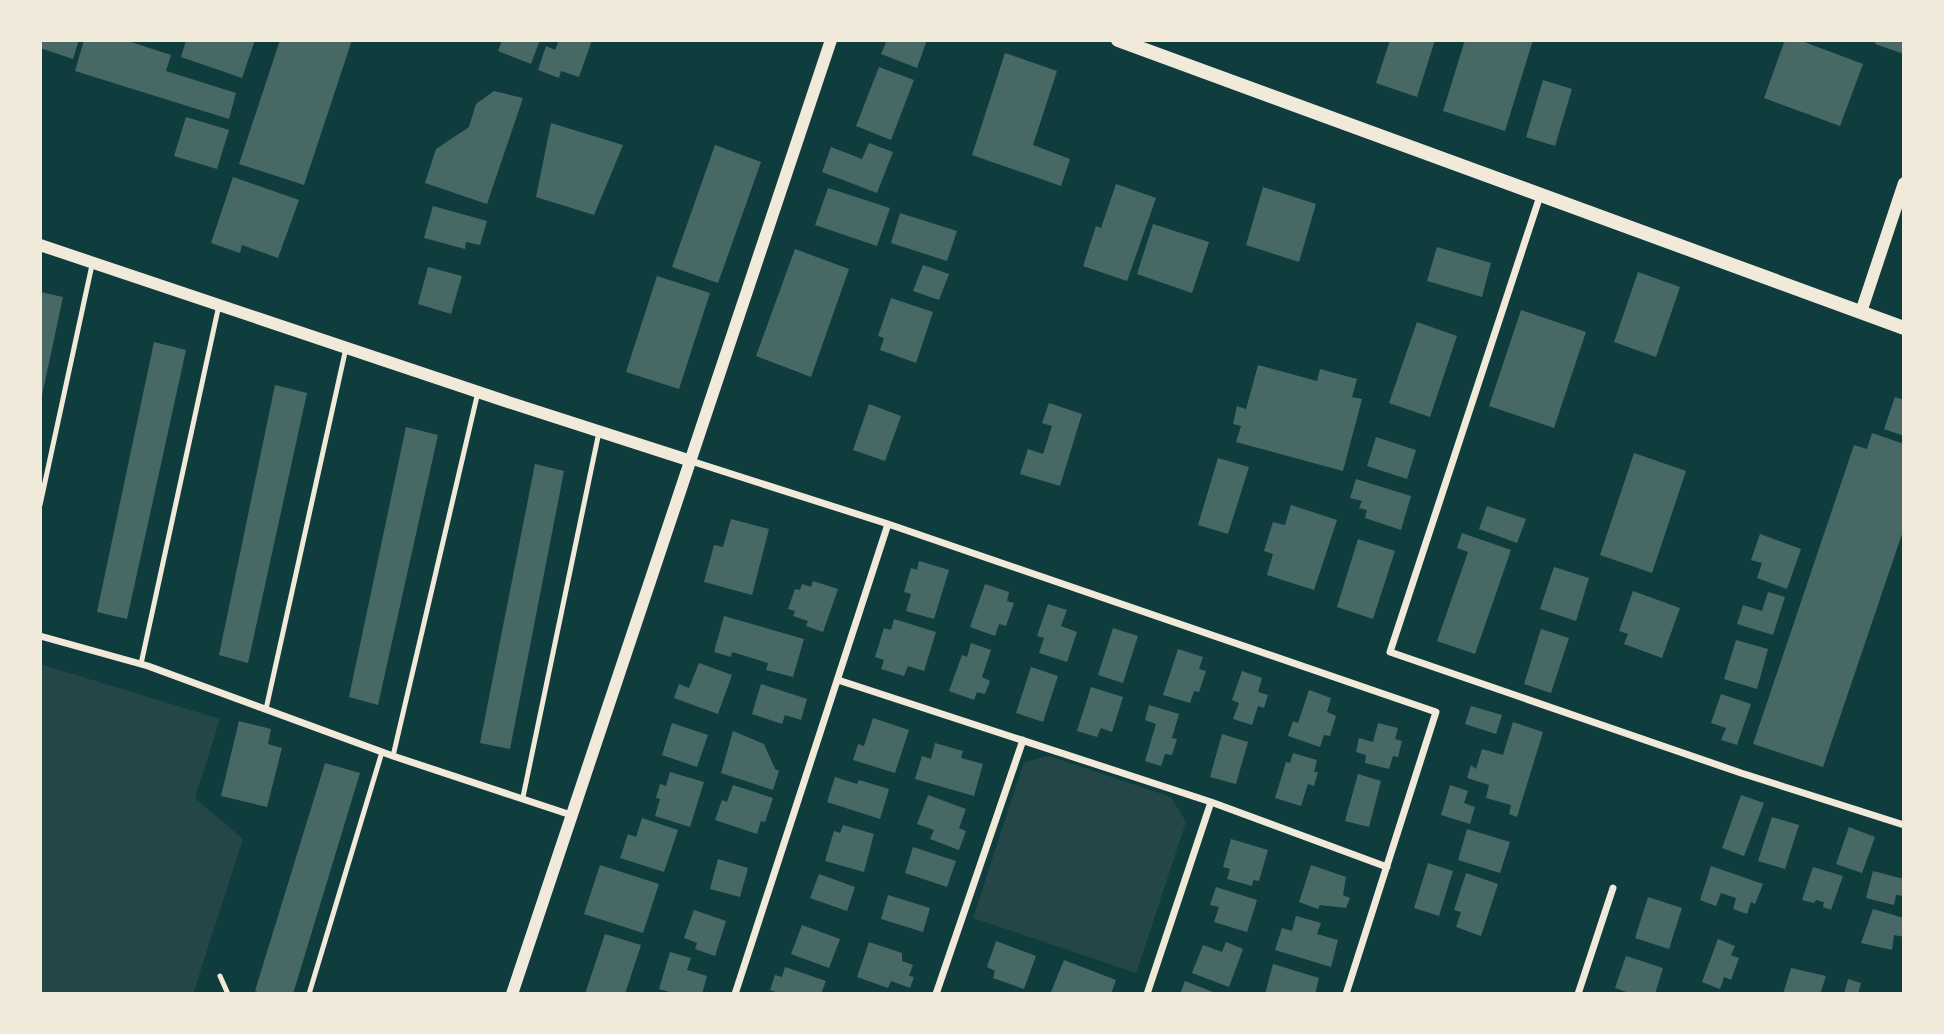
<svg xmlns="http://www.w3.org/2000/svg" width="1944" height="1034" font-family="'Libre Baskerville',serif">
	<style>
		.green { fill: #244646 }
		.building { fill: #486865 }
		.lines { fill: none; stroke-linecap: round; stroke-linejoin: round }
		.service { stroke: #f1e9da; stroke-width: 5 }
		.minor { stroke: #f1e9da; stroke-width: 7 }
		.tertiary { stroke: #f1e9da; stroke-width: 12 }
		.secondary { stroke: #f1e9da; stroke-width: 14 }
	</style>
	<rect width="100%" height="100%" fill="#0f3d3e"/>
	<path class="green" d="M40,664L220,719L195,798L243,839L193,994H40Z
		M1049,756L1171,797L1186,822L1136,973L973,918L1024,762Z"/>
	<path class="building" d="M40,40H79L73,59L40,48Z
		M84,40H125L171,55L166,71L236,93L229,119L75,71Z
		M186,40H255L242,78L181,57Z
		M280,40H352L304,185L239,164Z
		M502,40H540L531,64L498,51Z
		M559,40H592L579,77L561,71L559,78L538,70L546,46L555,50Z
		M887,40H927L917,68L881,54Z
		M1390,40H1435L1417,97L1376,83Z
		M1465,40H1533L1505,131L1443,111Z
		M1785,40H1799L1863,64L1840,126L1764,98Z
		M1876,40H1904V54L1875,44Z
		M1005,53L1057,71L1033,145L1070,159L1061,186L972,155Z
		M879,67L914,80L891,140L856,126Z
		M1543,80L1572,89L1555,146L1526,137Z
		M494,91L523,98L487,204L425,183L436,149L469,127L476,104Z
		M186,117L229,130L217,169L174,156Z
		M551,123L623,145L594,215L536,197Z
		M869,143L893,152L877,193L822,172L831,147L862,159Z
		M715,145L761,162L718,283L672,267Z
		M233,177L299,200L278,258L242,245L240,253L211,243Z
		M1116,184L1156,198L1127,281L1083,266L1096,226L1101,228Z
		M1263,187L1316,204L1299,262L1246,245Z
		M828,188L890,208L877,246L815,225Z
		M433,206L487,221L480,245L466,242L465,249L424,238Z
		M900,213L957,231L947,261L891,243Z
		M1153,224L1209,242L1192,293L1137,274Z
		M1437,247L1491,263L1482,297L1427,281Z
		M795,249L849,269L811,377L756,356Z
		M923,265L949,274L939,300L913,291Z
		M428,267L462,276L451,314L418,304Z
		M1638,272L1680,287L1656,357L1614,342Z
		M657,276L710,293L679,389L626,372Z
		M40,292L63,297L41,400L40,399Z
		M891,298L933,312L916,363L880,350L884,338L878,336Z
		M1521,310L1586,332L1554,428L1489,406Z
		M1417,322L1457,336L1430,417L1389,403Z
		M154,342L186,350L127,619L97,612Z
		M1258,365L1317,381L1320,369L1357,379L1352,397L1362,399L1343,471L1236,442L1241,426L1233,424L1237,406L1246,409Z
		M275,385L307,393L248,663L219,655Z
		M1895,397L1904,400V436L1884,429Z
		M1049,403L1082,414L1060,486L1020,474L1028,449L1043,454L1052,426L1042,423Z
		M869,404L901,416L885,461L853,450Z
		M406,427L438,435L378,705L349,697Z
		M1872,433L1904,444V528L1823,767L1753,744L1854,445L1867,449Z
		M1376,437L1416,450L1407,479L1367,466Z
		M1634,453L1686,471L1652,573L1600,555Z
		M1218,458L1249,467L1228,534L1198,525Z
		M535,464L564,471L510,749L480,743Z
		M1356,479L1411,496L1401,530L1365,518L1367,510L1359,508L1362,501L1350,498Z
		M1291,505L1337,520L1314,590L1267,575L1273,554L1264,551L1273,522L1285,525Z
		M1487,506L1526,519L1517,543L1479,529Z
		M731,519L769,529L752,595L704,582L714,545L723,547Z
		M1462,533L1511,550L1475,654L1437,641L1468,552L1457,548Z
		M1760,534L1801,549L1787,589L1757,578L1762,563L1751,560Z
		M1358,539L1395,551L1373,619L1337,607Z
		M919,561L949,570L934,619L906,611L911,594L904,592L911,568L917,570Z
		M1554,567L1589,578L1576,621L1540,609Z
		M813,581L838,589L823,632L806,626L808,621L793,616L795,611L788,609L795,589L800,590L802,584L811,587Z
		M985,584L1009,592L1007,601L1014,603L1006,626L999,624L995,636L970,627Z
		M1633,591L1680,608L1662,658L1624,644L1628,634L1619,631Z
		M1768,592L1785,597L1773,635L1737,624L1743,605L1762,611Z
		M1048,604L1067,610L1061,626L1077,632L1067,662L1039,653L1044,638L1037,636Z
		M724,616L804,639L793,677L766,670L768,663L732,652L731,657L714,652Z
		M894,619L936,632L924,671L908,666L904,676L881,669L884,660L875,657L884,628L891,630Z
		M1113,628L1138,636L1123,683L1098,675Z
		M1541,629L1569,638L1551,693L1524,684Z
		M1736,640L1768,649L1757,689L1724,679Z
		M971,643L991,650L982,677L990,681L985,694L977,692L974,700L949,691L962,655L967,657Z
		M1178,649L1203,657L1199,669L1206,671L1199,692L1194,691L1190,703L1163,695Z
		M699,663L732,675L718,714L674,698L679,684L689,688Z
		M1031,667L1058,676L1043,722L1016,713Z
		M1242,671L1262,678L1258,692L1268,695L1264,708L1258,706L1252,725L1233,719L1239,703L1232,700Z
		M761,684L807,699L801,720L785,715L782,724L752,714Z
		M1091,687L1123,697L1112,732L1101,728L1097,737L1077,731Z
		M1309,690L1331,698L1327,712L1336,716L1330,736L1324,735L1320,747L1288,736L1293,721L1298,723Z
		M1721,694L1751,704L1737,745L1721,740L1726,728L1711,723Z
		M1149,705L1179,714L1172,738L1177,739L1172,755L1165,754L1161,766L1145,761L1156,724L1145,720Z
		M1471,706L1502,715L1496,734L1465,724Z
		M873,718L909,730L895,773L853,760L858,744L864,746Z
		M239,721L271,729L268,744L282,748L267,807L221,796Z
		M1513,722L1543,732L1517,817L1509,814L1511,805L1486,798L1489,785L1467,778L1471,765L1476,769L1482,749L1503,755Z
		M672,723L708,735L697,767L662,755Z
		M1378,723L1398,728L1395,739L1402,741L1398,757L1393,756L1389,769L1365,763L1366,755L1356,752L1359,738L1373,742Z
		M733,731L764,744L775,769L779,771L773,790L721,773Z
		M1222,734L1248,742L1236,784L1210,777Z
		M935,743L963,751L961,758L983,764L974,796L915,779L922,756L931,759Z
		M1293,753L1317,760L1314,772H1318L1314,786L1308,784L1301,806L1275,798L1286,762L1290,763Z
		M325,763L360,773L293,994H263L255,991Z
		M670,772L704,782L690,827L655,816L660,799L656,798L660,784L666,786Z
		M1358,774L1381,781L1369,827L1345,821Z
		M835,777L857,784L859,780L889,789L880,819L827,802Z
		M733,785L773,798L765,822L761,821L757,834L715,820L722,800L727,802Z
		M1450,785L1468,791L1464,803L1475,807L1470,824L1441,815Z
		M928,795L966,809L959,828L966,831L959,850L930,839L934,830L917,824Z
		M1741,795L1764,803L1744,856L1722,848Z
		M1772,817L1799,825L1785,869L1758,861Z
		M642,818L678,830L664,872L620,858L628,834L636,837Z
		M843,825L874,834L864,872L825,861L834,831L840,833Z
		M1849,827L1875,837L1862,873L1836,864Z
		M1467,829L1510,842L1500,873L1458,860Z
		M1231,839L1268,850L1259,881L1253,880L1252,886L1227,879L1230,869L1223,867Z
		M913,847L956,861L947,887L905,873Z
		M718,859L748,868L740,897L710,889Z
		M1428,863L1453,871L1439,916L1414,908Z
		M600,865L659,884L643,933L584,914Z
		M1311,865L1346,877L1343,895L1350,898L1346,908L1320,905L1318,909L1299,902Z
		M1711,866L1763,884L1755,904L1751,902L1747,914L1733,909L1736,898L1721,893L1716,906L1700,900Z
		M1813,867L1843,876L1831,910L1823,907L1824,902L1816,900L1814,903L1802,900Z
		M1873,871L1904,879V896L1896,895L1894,905L1866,898Z
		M1466,873L1498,884L1481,936L1456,927L1461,912L1454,910Z
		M819,874L855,887L847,911L810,898Z
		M1216,887L1257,900L1247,932L1214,922L1219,907L1210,905Z
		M888,895L930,908L923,932L881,919Z
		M1648,897L1682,908L1669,949L1635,938Z
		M1873,909L1904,918V937L1894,935L1892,950L1861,943Z
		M694,910L726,921L715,956L695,949L697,943L684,938Z
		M1296,916L1321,923L1317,934L1338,940L1331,967L1275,950L1282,928L1292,931Z
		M802,925L840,939L829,968L791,954Z
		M605,934L641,945L625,994H585Z
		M1718,939L1735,946L1731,955L1739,958L1731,980L1724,977L1720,989L1702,982Z
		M996,941L1036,956L1024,989L993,978L995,971L987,967Z
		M869,942L902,953V961L913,965L909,976L914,977L910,988L891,981L888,988L857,977Z
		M1226,942L1243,949L1229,987L1192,973L1203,945L1222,952Z
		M670,952L691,958L687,970L707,976L702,994H676L659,989Z
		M1626,956L1663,968L1655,994H1632L1615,988Z
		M1064,960L1116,980L1111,994L1051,992Z
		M1273,964L1319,978L1315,994H1265Z
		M785,967L826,981L821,994H782L770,990L775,975L782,977Z
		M1791,968L1826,976L1820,994H1783Z
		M1848,979L1861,983L1858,994H1844Z
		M1185,981L1218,994H1180Z"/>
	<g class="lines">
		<path class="service" d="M40,505L92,265
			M141,664L219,305
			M266,709L346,348
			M393,756L478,392
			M523,797L599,432
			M220,976L228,994
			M309,994L382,752"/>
		<path class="minor" d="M1540,196L1390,652L1741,773L1904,825
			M691,461L888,524L1436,712L1346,994
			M40,636L148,666L393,756L571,815
			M838,680L1211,802L1387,867
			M735,994L888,524
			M936,994L1023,740
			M1147,994L1211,802
			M1578,994L1613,888"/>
		<path class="tertiary" d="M40,245L502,400L691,461
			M1861,312L1904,183
			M512,994L831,40"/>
		<path class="secondary" d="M1118,40L1904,328"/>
	</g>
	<rect width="1944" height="1034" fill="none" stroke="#f1e9da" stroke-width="84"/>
</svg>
